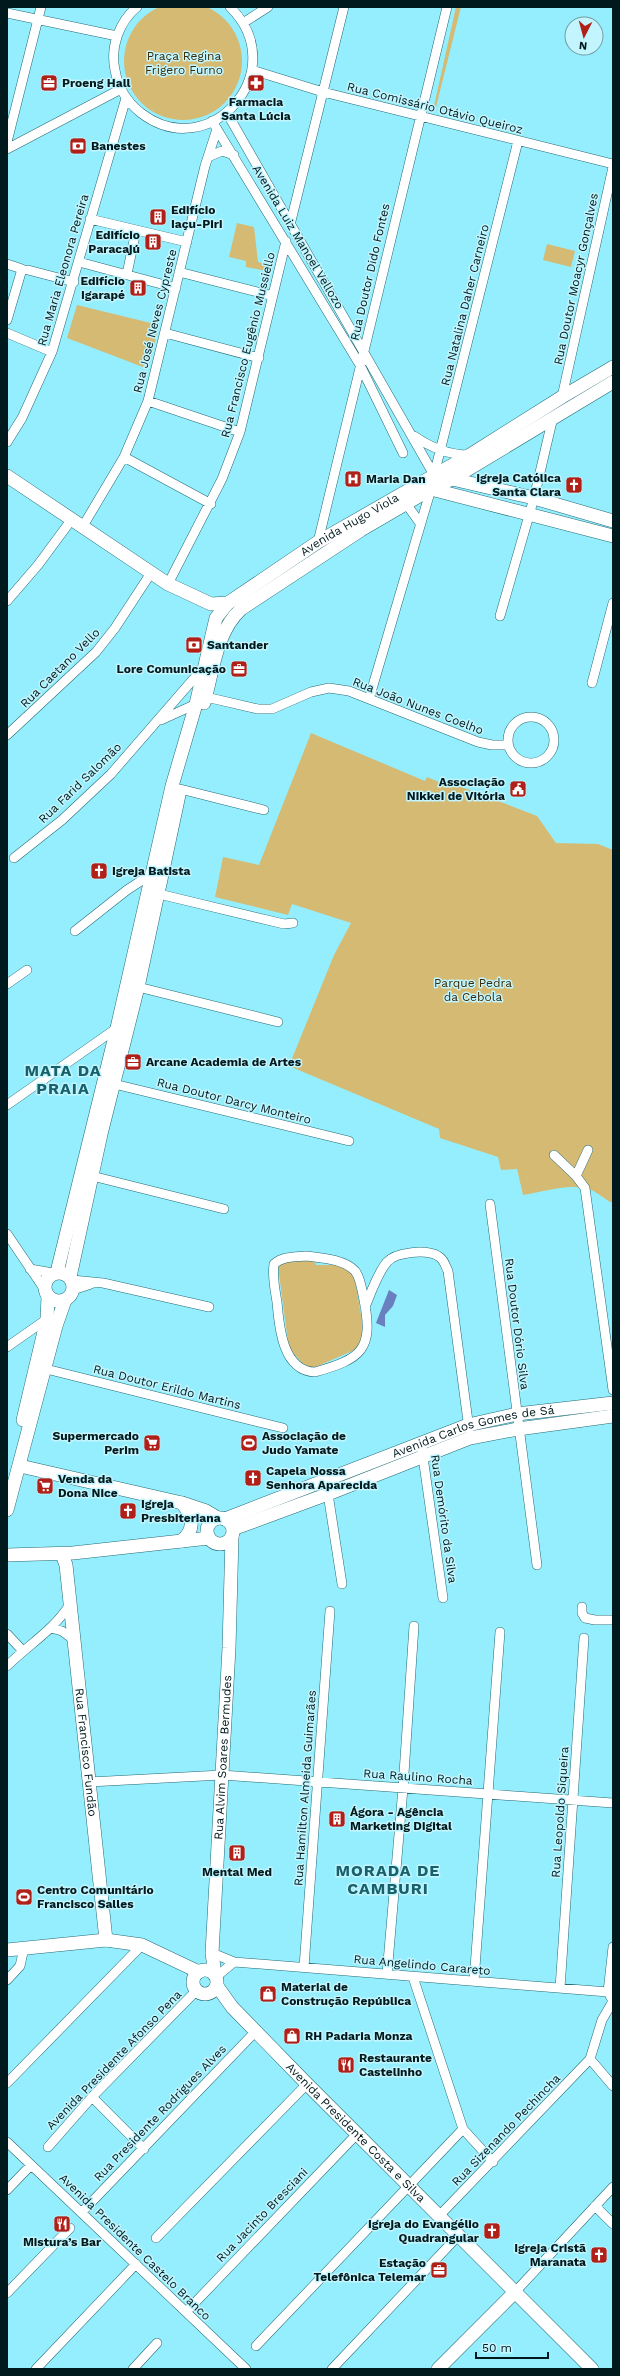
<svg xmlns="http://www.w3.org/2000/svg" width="620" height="2376" font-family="'Work Sans',sans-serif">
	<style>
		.green { fill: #d5ba74 }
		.water { fill: #697fbf }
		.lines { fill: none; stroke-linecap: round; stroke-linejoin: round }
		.street-casing { stroke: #256b76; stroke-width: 10 }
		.secondary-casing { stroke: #256b76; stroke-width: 14 }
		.street { stroke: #fff; stroke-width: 9 }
		.secondary { stroke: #fff; stroke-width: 13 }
		.labels { text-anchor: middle; stroke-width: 3; stroke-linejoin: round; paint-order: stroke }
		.park-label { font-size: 12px; fill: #382b08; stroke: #c2f5fe }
		.poi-label { font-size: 12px; font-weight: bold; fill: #00191d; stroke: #c2f5fe; text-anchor: start }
		.street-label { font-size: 12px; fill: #00191d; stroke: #c2f5fe }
		.district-label { font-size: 16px; font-weight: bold; letter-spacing: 1px; fill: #18616b; stroke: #c2f5fe }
	</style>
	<rect width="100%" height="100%" fill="#95eefd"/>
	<path class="green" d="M124 61a59 59 0 1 1 118 0a59 59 0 1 1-118 0Z
		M456,7H461L436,107L434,106Z
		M237,223L254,227L258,262L268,265L267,271L246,267V261L229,257Z
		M547,244L575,251L571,267L543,260Z
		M77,305L159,325L148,369L67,338Z
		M311,733L425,781L427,777L444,784L446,781L537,816L556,843L598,844L613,850V1203C605,1200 599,1193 591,1190C570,1182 544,1192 523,1195L517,1169L501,1170L498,1157L440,1138L439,1129L289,1066L334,955L351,923L292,904L288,915L215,897L223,857L259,865Z
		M314,1258L316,1265H339L354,1273L365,1340L361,1347L309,1370L289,1349L278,1266L282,1261Z"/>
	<path class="water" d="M389,1290L397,1295L393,1306L385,1315V1327L376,1323Z"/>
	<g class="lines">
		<g class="street-casing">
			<path id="street" d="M137,7C119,22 110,47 115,70C118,88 127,102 141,113C210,166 294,70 230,7
				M7,13L117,36
				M243,23L268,7
				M252,70L323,92L613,164
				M227,113L434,475
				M212,121L360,365L403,453
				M7,142L41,7
				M7,149L121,89
				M208,157L222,151L234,155
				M90,219L187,242
				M291,221L344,7
				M79,262L176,288
				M7,264L22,269L7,320
				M28,270L74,282
				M179,272L273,296
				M127,274L136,231
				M7,333L52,352
				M165,333L259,358
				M562,397L613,167
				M148,401L240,432
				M414,436C430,447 449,455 469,455
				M7,442L22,418L52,352L126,98
				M124,457L211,504
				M434,475L518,141
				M407,505L420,523
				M83,526L124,457L148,401L205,166L217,129
				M318,542L447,7
				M168,584L222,479L240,432L286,241
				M7,601L38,565L72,519
				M500,616L534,498L553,417
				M592,683L613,603
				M206,697L258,709H272L311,692L329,688L349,691L478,742L492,745H508
				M369,699L431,489
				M508 740a23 23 0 1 1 46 0a23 23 0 1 1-46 0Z
				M161,720L196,704
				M7,735L96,652L115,628L151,573
				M180,789L264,810
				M14,858L62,820L111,774L203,668
				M159,894L284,924L293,923
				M75,931L127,890L153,873
				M7,984L27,970
				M138,987L278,1022
				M114,1084L349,1141
				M7,1105L117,1028
				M554,1155L576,1176L585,1188L613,1390
				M92,1176L224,1209
				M576,1176L588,1150
				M490,1204L537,1565
				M7,1234L45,1290
				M306,1256C321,1258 344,1259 355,1271C361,1278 362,1292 364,1300C374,1350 361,1359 315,1372C282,1371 279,1325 277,1302C275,1290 272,1276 274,1264C283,1256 295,1257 306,1256Z
				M30,1269L53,1273
				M72,1280L103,1283L209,1307
				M73,1290L91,1284
				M365,1307C371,1293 377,1274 387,1262C396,1252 426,1249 438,1256C444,1259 445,1265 448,1271L469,1429
				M7,1347L47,1319
				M46,1369L283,1428
				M421,1443L443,1598
				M326,1481L342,1584
				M582,1607V1613L585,1618L595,1620H613
				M51,1628L62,1631L74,1640
				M7,1634L22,1650
				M7,1666C28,1645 54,1630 70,1604
				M89,1782L222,1775L613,1803
				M212,1953L234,1962L608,1992
				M304,1967L330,1611
				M387,1974L403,1788L414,1626
				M216,1977L234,1962
				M413,1977L463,2129L493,2162
				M7,1980L20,1966L24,1948
				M474,1981L500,1632
				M560,1988L584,1638
				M590,2059L613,2086
				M7,2083L142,1945
				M92,2097L144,2149
				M7,2142L246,2369
				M48,2147L92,2097L197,1990
				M7,2190L31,2165
				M595,2206L613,2224
				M82,2212L256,2031
				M439,2216L590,2059L602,2020L613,2001L608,1992L613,1947
				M156,2238L307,2084
				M516,2291L613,2187
				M7,2293L70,2228
				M186,2312L356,2135
				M256,2346L463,2129
				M36,2369L136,2264
				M133,2369L157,2343
				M332,2369L458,2236"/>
		</g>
		<g class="secondary-casing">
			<g id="secondary">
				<path d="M7,476L168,584L211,604L228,603"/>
				<path d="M448,478L534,498L613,521"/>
				<path d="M431,489L613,536"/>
				<path d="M204,703C213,671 216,632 241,609L361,530L431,489L452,479L613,382"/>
				<path id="s1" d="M57,1272L117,1028L172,786L196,704L216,618L228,603L318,542L470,455L562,397L613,367"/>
				<circle cx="59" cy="1287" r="14"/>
				<path d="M70,1277L101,1134L138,987L179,795"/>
				<path d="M23,1420L47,1319L48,1297"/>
				<path d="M20,1466L182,1503L206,1511L218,1518"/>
				<path d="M7,1510L56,1326L65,1300"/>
				<circle cx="220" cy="1531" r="13"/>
				<path id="s2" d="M225,1519L468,1425L517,1414L613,1403"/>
				<path d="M233,1529L328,1494L470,1438L518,1429L613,1416"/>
				<path d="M181,1541C196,1530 193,1516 182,1503"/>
				<path id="s3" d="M62,1554L66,1565L106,1940"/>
				<path d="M7,1555L73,1553L209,1538"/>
				<path d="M7,1950L106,1940L142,1945L199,1972"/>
				<circle cx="205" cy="1982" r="12"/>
				<path id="s4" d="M215,1975L212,1953L229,1648L232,1537"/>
				<path id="s5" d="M217,1986L232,2007L307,2084L592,2369"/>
				<path d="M438,2369L516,2291"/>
			</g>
		</g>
		<use href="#street" class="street"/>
		<use href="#secondary" class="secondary"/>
	</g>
	<defs>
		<g id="office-square" transform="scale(0.9)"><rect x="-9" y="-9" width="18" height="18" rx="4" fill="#b02018" stroke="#c2f5fe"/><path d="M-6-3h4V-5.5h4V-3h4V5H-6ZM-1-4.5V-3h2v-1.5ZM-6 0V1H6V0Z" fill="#fff"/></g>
		<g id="pharmacy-square" transform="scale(0.9)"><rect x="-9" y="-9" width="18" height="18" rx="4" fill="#b02018" stroke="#c2f5fe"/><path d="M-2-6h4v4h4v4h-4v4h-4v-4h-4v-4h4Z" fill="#fff"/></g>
		<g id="bank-square" transform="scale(0.9)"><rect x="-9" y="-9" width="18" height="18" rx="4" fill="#b02018" stroke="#c2f5fe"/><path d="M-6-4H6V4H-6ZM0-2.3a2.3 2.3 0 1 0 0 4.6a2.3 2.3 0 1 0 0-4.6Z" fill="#fff"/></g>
		<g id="building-square" transform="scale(0.9)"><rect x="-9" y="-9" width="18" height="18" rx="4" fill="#b02018" stroke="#c2f5fe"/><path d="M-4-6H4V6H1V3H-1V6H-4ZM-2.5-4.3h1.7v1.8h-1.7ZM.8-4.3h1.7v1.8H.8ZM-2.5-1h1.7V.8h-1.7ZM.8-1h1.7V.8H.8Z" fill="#fff"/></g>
		<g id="hospital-square" transform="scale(0.9)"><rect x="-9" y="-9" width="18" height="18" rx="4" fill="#b02018" stroke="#c2f5fe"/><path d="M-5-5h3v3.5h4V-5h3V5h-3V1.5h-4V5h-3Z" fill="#fff"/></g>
		<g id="church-square" transform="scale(0.9)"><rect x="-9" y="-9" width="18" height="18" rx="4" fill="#b02018" stroke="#c2f5fe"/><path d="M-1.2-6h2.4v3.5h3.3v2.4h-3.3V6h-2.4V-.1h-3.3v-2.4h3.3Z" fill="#fff"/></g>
		<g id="civic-square" transform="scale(0.9)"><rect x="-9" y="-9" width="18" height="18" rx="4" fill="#b02018" stroke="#c2f5fe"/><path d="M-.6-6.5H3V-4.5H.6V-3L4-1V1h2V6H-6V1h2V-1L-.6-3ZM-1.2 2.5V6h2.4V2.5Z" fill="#fff"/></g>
		<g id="supermarket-square" transform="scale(0.9)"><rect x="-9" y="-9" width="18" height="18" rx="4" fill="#b02018" stroke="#c2f5fe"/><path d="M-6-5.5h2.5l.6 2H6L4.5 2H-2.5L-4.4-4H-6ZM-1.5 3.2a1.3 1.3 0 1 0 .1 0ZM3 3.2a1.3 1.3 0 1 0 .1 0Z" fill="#fff"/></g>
		<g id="stadium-square" transform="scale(0.9)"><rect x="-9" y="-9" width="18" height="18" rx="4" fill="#b02018" stroke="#c2f5fe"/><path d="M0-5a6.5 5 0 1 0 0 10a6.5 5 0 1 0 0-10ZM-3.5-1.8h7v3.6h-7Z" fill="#fff"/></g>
		<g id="shop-square" transform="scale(0.9)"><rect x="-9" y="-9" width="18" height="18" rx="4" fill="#b02018" stroke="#c2f5fe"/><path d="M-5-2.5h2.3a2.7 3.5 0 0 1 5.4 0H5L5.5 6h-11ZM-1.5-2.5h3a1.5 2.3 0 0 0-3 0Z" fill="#fff"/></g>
		<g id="restaurant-square" transform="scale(0.9)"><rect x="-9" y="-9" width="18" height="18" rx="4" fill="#b02018" stroke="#c2f5fe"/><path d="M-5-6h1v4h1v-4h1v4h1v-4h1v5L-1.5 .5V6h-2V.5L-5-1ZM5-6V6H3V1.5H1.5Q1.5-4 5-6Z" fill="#fff"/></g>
	</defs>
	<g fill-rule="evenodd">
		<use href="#office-square" x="49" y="83"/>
		<use href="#pharmacy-square" x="256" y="83"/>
		<use href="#bank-square" x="78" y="146"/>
		<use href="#building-square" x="158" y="217"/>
		<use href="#building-square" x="153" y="242"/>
		<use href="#building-square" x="138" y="288"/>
		<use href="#hospital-square" x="353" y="479"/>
		<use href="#church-square" x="574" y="485"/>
		<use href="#bank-square" x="194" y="645"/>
		<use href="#office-square" x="239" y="669"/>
		<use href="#civic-square" x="518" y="789"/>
		<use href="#church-square" x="99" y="871"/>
		<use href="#office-square" x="133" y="1062"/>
		<use href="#supermarket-square" x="152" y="1443"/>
		<use href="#stadium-square" x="249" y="1443"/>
		<use href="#church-square" x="253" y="1478"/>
		<use href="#supermarket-square" x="45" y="1486"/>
		<use href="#church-square" x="128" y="1511"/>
		<use href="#building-square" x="337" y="1819"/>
		<use href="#building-square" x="237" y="1853"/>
		<use href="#stadium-square" x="24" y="1897"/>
		<use href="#shop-square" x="268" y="1994"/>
		<use href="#shop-square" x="292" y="2036"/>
		<use href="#restaurant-square" x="346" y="2065"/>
		<use href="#restaurant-square" x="62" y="2224"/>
		<use href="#church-square" x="492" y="2231"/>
		<use href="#church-square" x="599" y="2255"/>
		<use href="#office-square" x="439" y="2270"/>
	</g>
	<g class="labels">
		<g class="park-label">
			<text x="184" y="60">Praça Regina<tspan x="184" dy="14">Frigero Furno</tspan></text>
			<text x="473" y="987">Parque Pedra<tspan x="473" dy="14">da Cebola</tspan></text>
		</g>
		<g class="poi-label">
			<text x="62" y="87">Proeng Hall</text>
			<text x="256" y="106" text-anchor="middle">Farmacia<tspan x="256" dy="14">Santa Lúcia</tspan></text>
			<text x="91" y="150">Banestes</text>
			<text x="171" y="214">Edifício<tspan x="171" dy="14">Iaçu-Piri</tspan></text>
			<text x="140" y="239" text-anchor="end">Edifício<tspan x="140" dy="14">Paracajú</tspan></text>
			<text x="125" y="285" text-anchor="end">Edifício<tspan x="125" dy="14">Igarapé</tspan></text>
			<text x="561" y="482" text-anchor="end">Igreja Católica<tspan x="561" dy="14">Santa Clara</tspan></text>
			<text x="366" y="483">Maria Dan</text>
			<text x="207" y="649">Santander</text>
			<text x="226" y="673" text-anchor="end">Lore Comunicação</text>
			<text x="505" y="786" text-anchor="end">Associação<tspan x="505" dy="14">Nikkei de Vitória</tspan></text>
			<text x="112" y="875">Igreja Batista</text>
			<text x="146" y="1066">Arcane Academia de Artes</text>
			<text x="139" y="1440" text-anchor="end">Supermercado<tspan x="139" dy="14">Perim</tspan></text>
			<text x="262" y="1440">Associação de<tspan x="262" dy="14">Judo Yamate</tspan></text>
			<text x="266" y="1475">Capela Nossa<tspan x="266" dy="14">Senhora Aparecida</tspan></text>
			<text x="58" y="1483">Venda da<tspan x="58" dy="14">Dona Nice</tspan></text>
			<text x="141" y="1508">Igreja<tspan x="141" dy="14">Presbiteriana</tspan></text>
			<text x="350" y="1816">Ágora - Agência<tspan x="350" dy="14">Marketing Digital</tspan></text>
			<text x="237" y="1876" text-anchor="middle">Mental Med</text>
			<text x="37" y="1894">Centro Comunitário<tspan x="37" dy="14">Francisco Salles</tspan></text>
			<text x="281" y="1991">Material de<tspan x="281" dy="14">Construção República</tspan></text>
			<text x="305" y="2040">RH Padaria Monza</text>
			<text x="359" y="2062">Restaurante<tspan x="359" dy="14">Castelinho</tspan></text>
			<text x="479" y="2228" text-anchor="end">Igreja do Evangélio<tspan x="479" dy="14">Quadrangular</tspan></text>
			<text x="62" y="2246" text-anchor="middle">Mistura’s Bar</text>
			<text x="586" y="2252" text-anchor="end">Igreja Cristã<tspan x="586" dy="14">Maranata</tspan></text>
			<text x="426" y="2267" text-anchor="end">Estação<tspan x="426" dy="14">Telefônica Telemar</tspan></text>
		</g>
		<g class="street-label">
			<text transform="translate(435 108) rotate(14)" y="4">Rua Comissário Otávio Queiroz</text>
			<text transform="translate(298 237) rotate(59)" y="4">Avenida Luiz Manoel Vellozo</text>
			<text transform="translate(63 270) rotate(-74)" y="4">Rua Maria Eleonora Pereira</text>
			<text transform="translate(370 272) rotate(-77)" y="4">Rua Doutor Dido Fontes</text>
			<text transform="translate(576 279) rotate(-78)" y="4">Rua Doutor Moacyr Gonçalves</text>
			<text transform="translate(465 305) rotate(-76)" y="4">Rua Natalina Daher Carneiro</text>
			<text transform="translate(155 321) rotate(-76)" y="4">Rua José Neves Cypreste</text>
			<text transform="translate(248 345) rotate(-76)" y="4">Rua Francisco Eugênio Mussiello</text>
			<text dy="4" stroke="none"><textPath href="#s1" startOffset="837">Avenida Hugo Viola</textPath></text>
			<text transform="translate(60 668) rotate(-45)" y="4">Rua Caetano Vello</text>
			<text transform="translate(418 706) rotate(21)" y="4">Rua João Nunes Coelho</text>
			<text transform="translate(80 783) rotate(-44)" y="4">Rua Farid Salomão</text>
			<text transform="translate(234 1101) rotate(14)" y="4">Rua Doutor Darcy Monteiro</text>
			<text transform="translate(517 1324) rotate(83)" y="4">Rua Doutor Dório Silva</text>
			<text transform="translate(167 1387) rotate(14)" y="4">Rua Doutor Erildo Martins</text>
			<text dy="4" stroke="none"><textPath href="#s2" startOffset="264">Avenida Carlos Gomes de Sá</textPath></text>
			<text transform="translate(444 1519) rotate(82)" y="4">Rua Demórito da Silva</text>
			<text dy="4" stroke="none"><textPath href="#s3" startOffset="200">Rua Francisco Fundão</textPath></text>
			<text dy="4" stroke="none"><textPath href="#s4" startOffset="218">Rua Alvim Soares Bermudes</textPath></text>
			<text transform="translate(418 1777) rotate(4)" y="4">Rua Raulino Rocha</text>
			<text transform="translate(305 1788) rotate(-86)" y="4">Rua Hamilton Almeida Guimarães</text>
			<text transform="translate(560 1812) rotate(-86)" y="4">Rua Leopoldo Siqueira</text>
			<text transform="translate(422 1965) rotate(5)" y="4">Rua Angelindo Carareto</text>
			<text transform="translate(114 2060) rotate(-46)" y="4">Avenida Presidente Afonso Pena</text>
			<text transform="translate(160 2113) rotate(-46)" y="4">Rua Presidente Rodrigues Alves</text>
			<text transform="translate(506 2130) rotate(-46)" y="4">Rua Sizenando Pechincha</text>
			<text dy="4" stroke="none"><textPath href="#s5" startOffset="202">Avenida Presidente Costa e Silva</textPath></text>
			<text transform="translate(262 2215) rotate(-46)" y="4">Rua Jacinto Bresciani</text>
			<text transform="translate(135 2247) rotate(44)" y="4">Avenida Presidente Castelo Branco</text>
		</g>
		<g class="district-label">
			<text x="63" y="1076">MATA DA<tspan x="63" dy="18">PRAIA</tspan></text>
			<text x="388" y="1876">MORADA DE<tspan x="388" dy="18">CAMBURI</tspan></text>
		</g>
	</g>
	<rect width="620" height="2376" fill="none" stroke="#00191d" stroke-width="16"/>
	<g transform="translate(584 36) rotate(186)"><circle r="19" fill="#c2f5fe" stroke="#749da4"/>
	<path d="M0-3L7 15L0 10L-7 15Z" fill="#b02018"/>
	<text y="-6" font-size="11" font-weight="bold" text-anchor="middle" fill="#00191d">N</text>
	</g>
	<path d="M476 2352v6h72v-6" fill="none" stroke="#00191d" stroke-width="2"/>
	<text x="482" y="2352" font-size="12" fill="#00191d" stroke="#c2f5fe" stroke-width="3" paint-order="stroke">50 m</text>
</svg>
